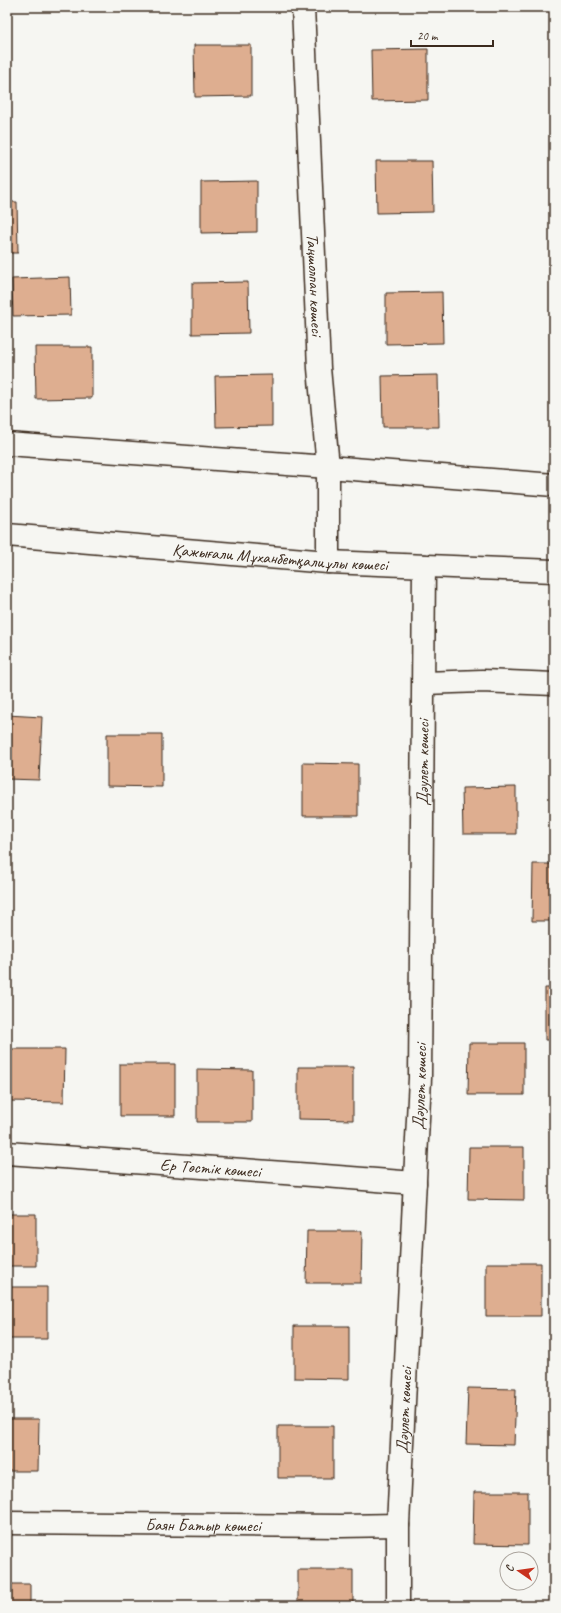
<svg xmlns="http://www.w3.org/2000/svg" width="561" height="1613" font-family="Caveat,sans-serif">
	<style>
		.building { fill: #deae90; stroke: #3b2a1e }
		.lines { fill: none; stroke-linecap: round; stroke-linejoin: round }
		.minor-casing { stroke: #3b2a1e; stroke-width: 25 }
		.tertiary-casing { stroke: #3b2a1e; stroke-width: 25 }
		.minor { stroke: #f6f6f2; stroke-width: 22 }
		.tertiary { stroke: #f6f6f2; stroke-width: 22 }
		.labels { text-anchor: middle; stroke-width: 3; stroke-linejoin: round; paint-order: stroke }
		.street-label { font-size: 17px; fill: #3b2a1e; stroke: #f6f6f2 }
	</style>
	<rect width="100%" height="100%" fill="#f6f6f2"/>
	<filter id="ink" filterUnits="userSpaceOnUse"><feTurbulence type="fractalNoise" baseFrequency=".025" numOctaves="2"/><feDisplacementMap in="SourceGraphic" scale="8" xChannelSelector="R" yChannelSelector="G"/><feConvolveMatrix kernelMatrix="1 2 1 2 8 2 1 2 1" color-interpolation-filters="sRGB"/></filter>
	<g filter="url(#ink)">
		<path class="building" d="M194,45H251V96L195,97Z
			M428,49V100L372,101L371,50Z
			M376,161H432L433,212L377,213Z
			M257,181V232L201,233V182Z
			M7,202H17L18,253H7Z
			M70,277L71,315L13,316L12,279Z
			M248,282L249,333L192,334V283Z
			M442,292L443,343L386,344V293Z
			M35,347H92V398L36,399Z
			M272,375V426L216,427L215,376Z
			M438,375L439,427H383L382,376Z
			M7,715L42,717L39,780L7,779Z
			M107,734H162V787L107,786Z
			M303,763L358,764V816H303Z
			M516,787V834H463L462,788Z
			M533,864H554V921H532Z
			M545,988H554V1040H545Z
			M469,1043H524V1095H468Z
			M9,1049H65L64,1102L9,1101Z
			M120,1064H175V1116H120Z
			M298,1067H353V1120L298,1119Z
			M197,1069L252,1070V1122H197Z
			M469,1147H524V1200L468,1199Z
			M7,1214H36V1266H7Z
			M307,1231H362L361,1283H306Z
			M486,1263H541V1316H486Z
			M7,1287H47V1339H7Z
			M294,1326H349V1379L294,1378Z
			M468,1388L516,1389L514,1445L466,1444Z
			M7,1419H39L38,1471H7Z
			M278,1426H333V1478H278Z
			M474,1492H528V1545L473,1544Z
			M298,1570H353V1606H298Z
			M7,1584H30V1606H7Z"/>
		<g class="lines">
			<g class="minor-casing">
				<g id="minor">
					<path id="s1" d="M303,7L319,368L328,467V562"/>
					<path d="M7,444L328,467L554,485"/>
					<path d="M424,683L482,681L554,684"/>
					<path id="s2" d="M7,1153L312,1175L415,1183"/>
					<path id="s3" d="M7,1523L341,1526L398,1525"/>
					<path id="s4" d="M398,1606V1525L420,1078L424,566"/>
				</g>
			</g>
			<g class="tertiary-casing">
				<g id="tertiary">
					<path id="s5" d="M7,535L328,562L554,571"/>
				</g>
			</g>
			<use href="#minor" class="minor"/>
			<use href="#tertiary" class="tertiary"/>
		</g>
	</g>
	<g class="labels">
		<g class="street-label">
			<text dy="6" stroke="none"><textPath href="#s1" startOffset="278">Таңшолпан көшесі</textPath></text>
			<text dy="6" stroke="none"><textPath href="#s5" startOffset="274">Қажығали Мұханбетқалиұлы көшесі</textPath></text>
			<text dy="6" stroke="none"><textPath href="#s4" startOffset="844">Дәулет көшесі</textPath></text>
			<text dy="6" stroke="none"><textPath href="#s4" startOffset="520">Дәулет көшесі</textPath></text>
			<text dy="6" stroke="none"><textPath href="#s2" startOffset="204">Ер Төстік көшесі</textPath></text>
			<text dy="6" stroke="none"><textPath href="#s4" startOffset="196">Дәулет көшесі</textPath></text>
			<text dy="6" stroke="none"><textPath href="#s3" startOffset="196">Баян Батыр көшесі</textPath></text>
		</g>
	</g>
	<rect width="561" height="1613" fill="none" stroke="#f6f6f2" stroke-width="24"/>
	<rect x="12" y="12" width="537" height="1589" fill="none" stroke="#3b2a1e" stroke-width="1.5" filter="url(#ink)"/>
	<g transform="translate(519 1571) rotate(283)"><circle r="19" fill="#f6f6f2" stroke="#aba49d"/>
	<path d="M0-3L7 15L0 10L-7 15Z" fill="#c8321e"/>
	<text y="-6" font-size="11" font-weight="bold" text-anchor="middle" fill="#3b2a1e">С</text>
	</g>
	<path d="M411 40v6h82v-6" fill="none" stroke="#3b2a1e" stroke-width="2"/>
	<text x="417" y="40" font-size="12" fill="#3b2a1e" stroke="#f6f6f2" stroke-width="3" paint-order="stroke">20 m</text>
</svg>
